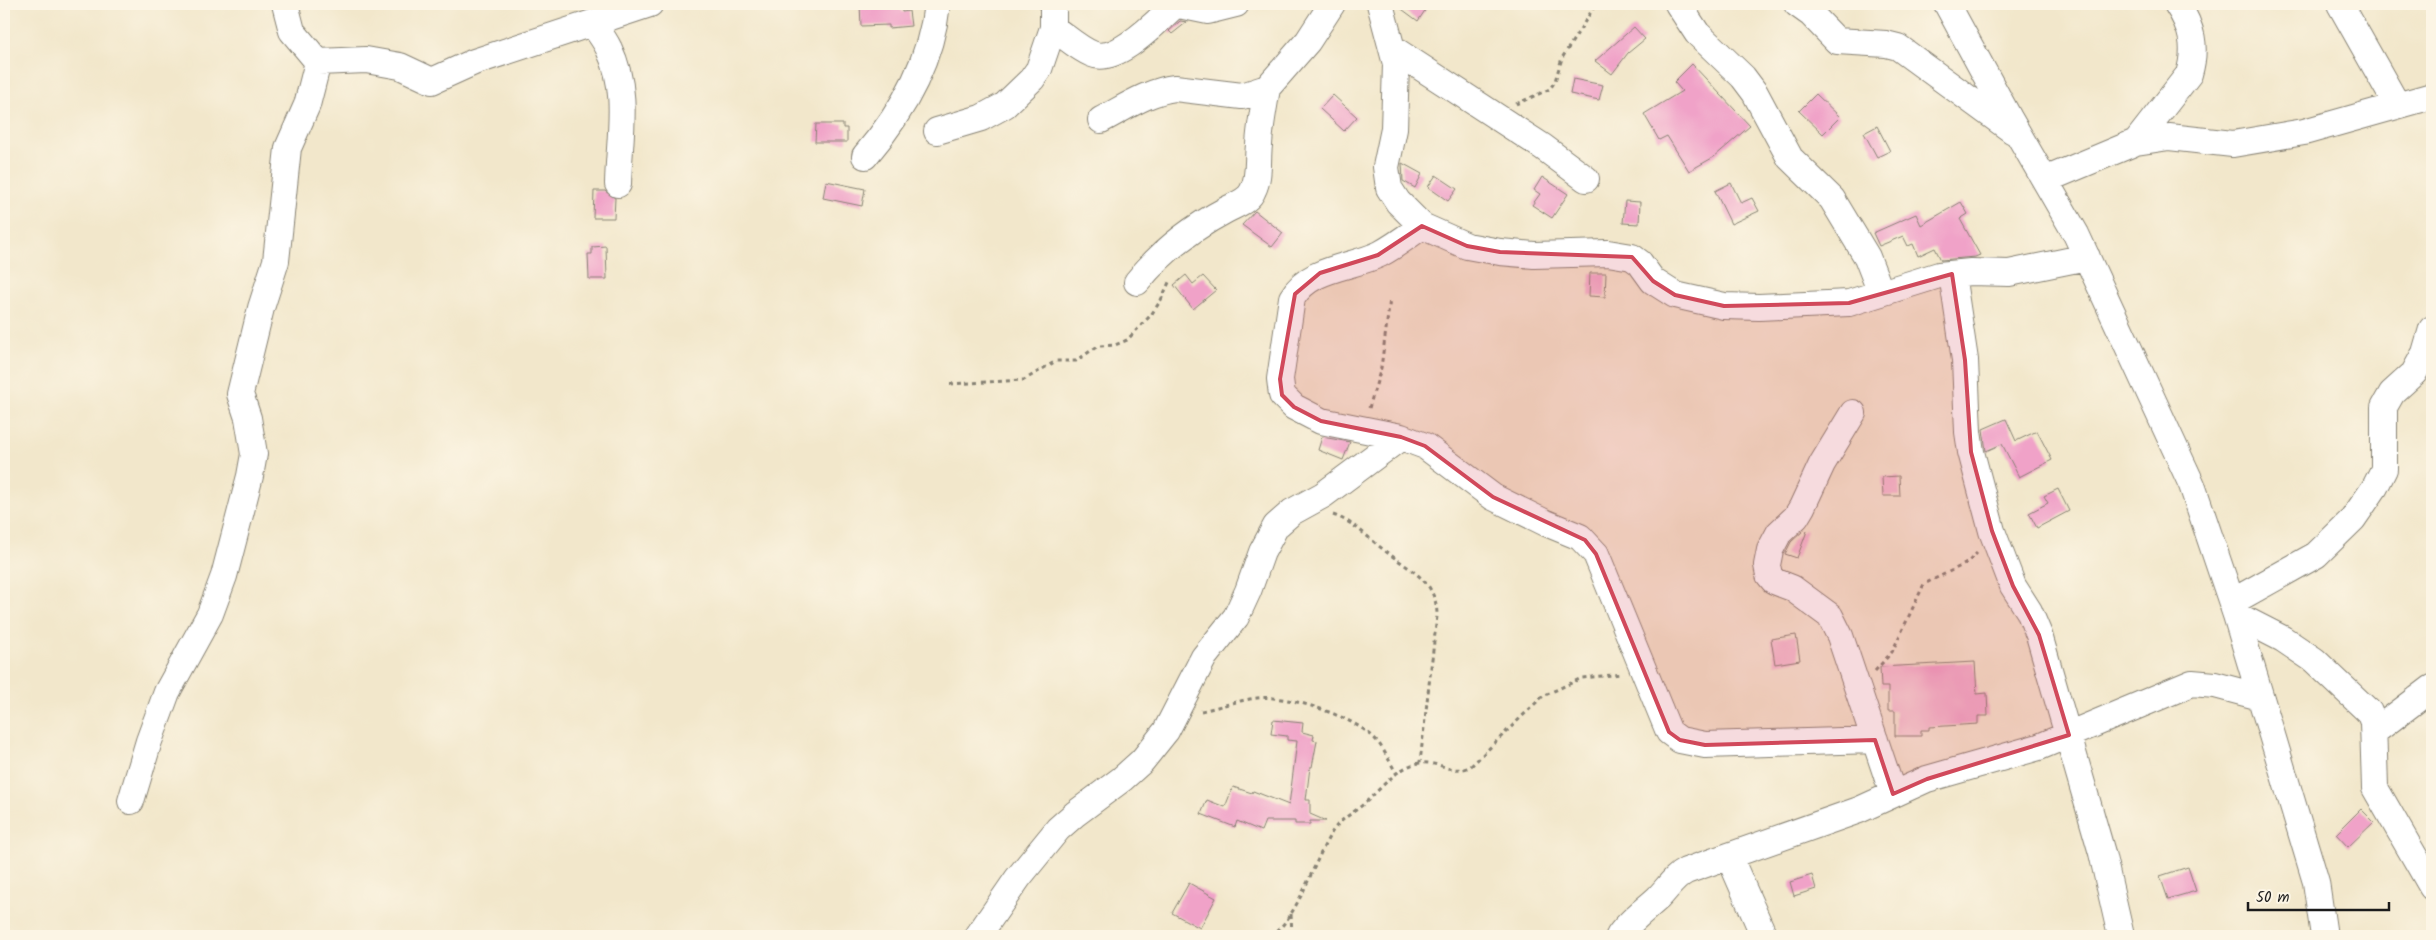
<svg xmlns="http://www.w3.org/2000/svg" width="2436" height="940" font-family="Kalam,sans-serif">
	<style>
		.building { fill: #f0a2c8 }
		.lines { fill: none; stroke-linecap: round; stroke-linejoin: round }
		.minor-casing { stroke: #878274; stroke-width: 28 }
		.path { stroke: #878274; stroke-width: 3; stroke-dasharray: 4 4; stroke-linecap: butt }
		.minor { stroke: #fff; stroke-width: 26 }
		.marked { fill: #d1495b; fill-opacity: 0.2; stroke: #d1495b; stroke-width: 4; stroke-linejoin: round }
	</style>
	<rect width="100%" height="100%" fill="#fcf5e5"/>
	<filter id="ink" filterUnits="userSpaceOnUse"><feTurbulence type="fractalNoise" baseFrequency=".02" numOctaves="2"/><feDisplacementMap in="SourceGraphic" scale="10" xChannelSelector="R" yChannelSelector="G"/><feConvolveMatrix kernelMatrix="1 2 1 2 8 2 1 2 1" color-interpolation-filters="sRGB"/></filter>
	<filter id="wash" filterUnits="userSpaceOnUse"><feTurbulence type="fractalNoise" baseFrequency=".0096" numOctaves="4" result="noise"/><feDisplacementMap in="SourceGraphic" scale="20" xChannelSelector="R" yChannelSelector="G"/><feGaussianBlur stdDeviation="1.12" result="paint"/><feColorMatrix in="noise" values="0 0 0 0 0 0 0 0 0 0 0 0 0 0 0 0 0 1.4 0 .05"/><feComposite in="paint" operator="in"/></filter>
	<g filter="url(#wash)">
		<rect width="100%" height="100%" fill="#f2e7cb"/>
		<g id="blocks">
			<path class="building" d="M860,4H901L902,12L909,11L911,26L889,28V25L861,26Z
				M1395,4H1419L1426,9L1418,21Z
				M1180,21L1187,22L1172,34L1169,31Z
				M1634,27L1645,39L1628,53L1612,74L1595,61Z
				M1692,64L1750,126L1714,157L1689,171L1667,136L1659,140L1644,114L1682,91L1674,82Z
				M1573,79L1603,85L1599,100L1570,94Z
				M1816,94L1840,117L1823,134L1799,111Z
				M1333,95L1357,117L1344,131L1320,109Z
				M816,124H843V128H847V142H815Z
				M1877,126L1890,151L1877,157L1864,133Z
				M1402,163L1422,174L1415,188L1403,181Z
				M1436,175L1457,189L1448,201L1428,187Z
				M1542,177L1568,194L1552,218L1532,205L1540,194L1534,190Z
				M826,181L865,189L862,206L823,198Z
				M1731,183L1741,203L1752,198L1759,211L1731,224L1715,191Z
				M594,191H605L615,198L614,218H593Z
				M1625,201L1640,202L1639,224L1623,223Z
				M1961,202L1968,214L1960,219L1980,255L1975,257L1941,260L1935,248L1918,256L1913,244L1908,246L1903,236L1879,246L1873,233L1916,214L1921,225Z
				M1255,211L1283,233L1272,247L1242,225Z
				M606,246L607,279H589L588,254H592V247Z
				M1590,273H1606L1605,297L1589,296Z
				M1186,275L1193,284L1203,276L1216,290L1193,309L1174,285Z
				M2006,419L2016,441L2037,431L2052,460L2019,477L2002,444L1986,451L1983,429Z
				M1322,437L1350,442L1343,460L1318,450Z
				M1899,476L1900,496H1883L1882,477Z
				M2058,489L2069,511L2037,528L2029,513L2048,503L2044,496Z
				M1804,530L1807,531L1797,558L1785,554L1791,542Z
				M1796,635L1800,660L1775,664L1771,639Z
				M1975,662L1977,694L1987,693L1988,716H1978V724L1929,727V730H1921V736H1895V711H1888V687H1881L1880,667Z
				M1273,720L1303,723L1302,732L1314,735L1313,740L1317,741L1312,767H1310L1306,800H1310V814L1326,821H1310V824H1295V821H1265L1261,831L1237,821L1235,827L1201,814L1207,800L1225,807L1233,787L1252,793L1253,791L1289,805L1297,741L1287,740V736L1271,734Z
				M2361,809L2374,822L2348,847L2336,834Z
				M2188,867L2196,891L2168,899L2160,876Z
				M1812,875L1816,889L1794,896L1790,882Z
				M1189,883L1216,898L1200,928L1172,913Z"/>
		</g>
	</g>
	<g filter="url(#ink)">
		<use href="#blocks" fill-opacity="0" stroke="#878274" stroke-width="1"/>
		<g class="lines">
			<g class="minor-casing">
				<path id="minor" d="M285,4L292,31L318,62
					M1174,4L1208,11L1236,4
					M1380,4L1396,64L1394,129L1386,167L1389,188L1398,202L1422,226L1467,246L1500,252L1534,255L1608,253L1632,257L1640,263L1653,281L1675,295L1724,306L1759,307L1849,303L1939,275L1971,272L2009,273L2087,257
					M1678,4L1697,33L1743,77L1755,93L1790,158L1832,199L1867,257L1881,293
					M1797,4L1811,14L1837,41L1886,44L1898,47L2013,131
					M1947,4L2009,118L2076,234L2192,485L2236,615L2316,882L2324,936
					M2340,4L2397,105
					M592,23C598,31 605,40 609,49C630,92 619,138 618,184
					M1053,28C1065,36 1079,49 1092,54C1117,65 1158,20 1176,4
					M1393,49L1543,147L1586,179
					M1101,120C1124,108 1149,91 1175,88L1242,96L1267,88L1308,41L1332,4
					M937,131L981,118L1005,105L1032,79L1039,69L1053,28V4
					M2136,142L2189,74C2197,47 2192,27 2177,4
					M865,156C902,113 931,61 937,4
					M2045,180L2136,142L2169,137L2233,144L2304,132L2432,96
					M1422,226C1408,236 1395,246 1380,254C1351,268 1310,267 1292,298L1280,379L1282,395L1294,407L1321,421L1401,437L1425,446L1493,497L1546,523L1580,537L1596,554L1669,732L1680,740L1705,745L1875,740
					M1952,274L1965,360L1968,432L1971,452L1992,531L2013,586L2029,611L2039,635L2102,853L2121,936
					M1137,282C1162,251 1190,229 1226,210C1235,205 1249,201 1253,190C1260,176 1257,160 1259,145C1260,126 1264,107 1267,88
					M1853,413L1822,464L1802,507L1796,517L1779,533L1770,550L1767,565L1769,575L1774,581L1792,588L1830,616L1840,636L1893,794
					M2232,602L2316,555L2353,519L2375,487L2384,469V407L2392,393L2414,373L2425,353L2432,329
					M2236,615L2283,639L2314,660L2369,712L2373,722L2375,788L2432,887
					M2374,732L2432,688
					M131,801L149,741L167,692L210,614L224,576L250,476L254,454L248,418L240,394L261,308L276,261L288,148L307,105L318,62L366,60L400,66L432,81L474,62L650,4
					M1729,856L1764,936
					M978,936L1018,878L1058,829L1075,814L1122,779L1142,761L1166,731L1204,657L1236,617L1248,591L1262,552L1276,526L1292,512L1323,495L1401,437
					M1619,936C1629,921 1645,910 1658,898C1668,888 1674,877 1686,871L1859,810L1927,779L2039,747L2192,683L2215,685L2260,697"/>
			</g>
			<path class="path" d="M1516,104L1550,89L1555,81L1562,58L1596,4
				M950,384L1024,380L1056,361H1076L1098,346L1115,345L1127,340L1151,315L1161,300L1170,280
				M1369,408L1381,368L1390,299
				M1333,515C1354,522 1367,537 1384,550C1399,562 1418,572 1429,587C1435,597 1437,605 1437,616L1420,762
				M1875,671L1892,652L1924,584L1967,563L1977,553
				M1201,711C1220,707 1239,700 1257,698C1287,694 1357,717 1377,741C1385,751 1390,763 1397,774
				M1291,914L1292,936
				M1270,936C1297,921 1314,860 1332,832C1341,818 1354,813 1366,802C1377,792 1388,779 1400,771C1431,750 1446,777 1470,767L1543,696L1582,678L1622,674"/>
			<use href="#minor" class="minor"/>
		</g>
	</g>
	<path class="marked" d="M1422,226L1467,246L1500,252L1632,257L1653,281L1675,295L1724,306L1849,303L1952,274L1965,360L1971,452L1992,531L2013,586L2039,635L2069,735L1927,779L1893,794L1875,740L1705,745L1680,740L1669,732L1596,554L1585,540L1493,497L1425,446L1401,437L1321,421L1294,407L1282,395L1280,379L1295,294L1320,273L1378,255Z"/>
	<rect width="2436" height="940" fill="none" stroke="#fcf5e5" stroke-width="20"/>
	<path d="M2248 902v8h141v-8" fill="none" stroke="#1c1c1c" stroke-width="2.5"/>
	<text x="2256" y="902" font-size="15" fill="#1c1c1c" stroke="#fcf5e5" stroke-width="4" paint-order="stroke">50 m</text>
</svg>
